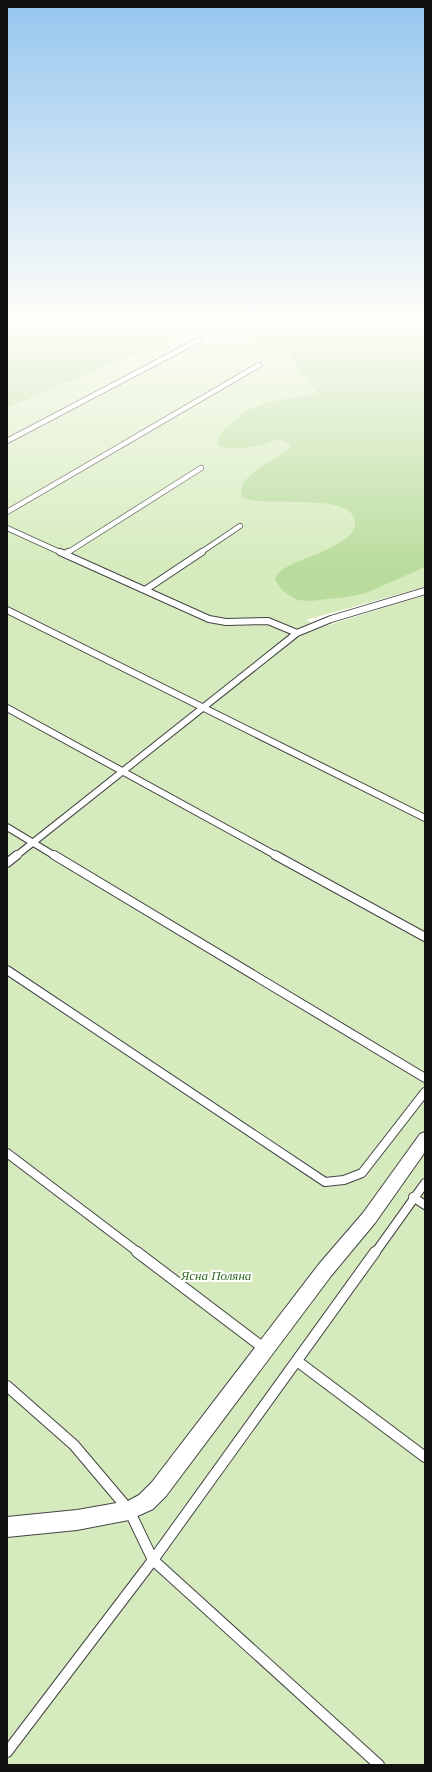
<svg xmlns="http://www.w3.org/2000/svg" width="432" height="1772" font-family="Georgia,serif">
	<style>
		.green { fill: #d5ebbd }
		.forest { fill: #b9dc9c }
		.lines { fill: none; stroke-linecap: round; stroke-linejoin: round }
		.service-far3-casing { stroke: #444; stroke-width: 6 }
		.service-far2-casing { stroke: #444; stroke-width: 8 }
		.service-far1-casing { stroke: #444; stroke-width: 10 }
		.service-casing { stroke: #444; stroke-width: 12 }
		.minor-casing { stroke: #444; stroke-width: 2 }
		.service-far3 { stroke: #fff; stroke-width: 4.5 }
		.service-far2 { stroke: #fff; stroke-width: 6 }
		.service-far1 { stroke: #fff; stroke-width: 8 }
		.service { stroke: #fff; stroke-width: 10 }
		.minor { fill: #fff; fill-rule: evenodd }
		.labels { text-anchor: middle; stroke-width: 4; stroke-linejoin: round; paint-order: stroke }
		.near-park-label { font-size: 13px; font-style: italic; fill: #2f6b1f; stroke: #fff }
	</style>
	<rect width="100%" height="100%" fill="#fffdf5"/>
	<path class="green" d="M7,321H425V587L306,620L322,627L425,595V1765H7Z"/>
	<path class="forest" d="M7,321H425V567L366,593L347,597L310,601L297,600L283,591L275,580L277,574L282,570C302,557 326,553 345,539C351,535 356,529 355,522C353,490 263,509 242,497C235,474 277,461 290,447L289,443C286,442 283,439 280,439C275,439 270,443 265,444C254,447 228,451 218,446V440L221,433L245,411L268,402L316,394C317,388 301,376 298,367C294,351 284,351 269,345C255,339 239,331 223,330C197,328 171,340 147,349C100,367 54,388 7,408Z"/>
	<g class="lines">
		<g class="service-far3-casing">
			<path id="service-far3" d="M7,441L199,340
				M7,512L259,365
				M7,528L62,553
				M67,553L201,468
				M200,553L240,526"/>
		</g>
		<g class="service-far2-casing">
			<path id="service-far2" d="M65,554L68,552
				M145,590L202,552
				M7,610L425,818
				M297,633L331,619L425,591
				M7,708L277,856
				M7,827L55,856
				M16,856L297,633L268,621L226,622L209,619L60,552"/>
		</g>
		<g class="service-far1-casing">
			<path id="service-far1" d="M54,855L425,1078
				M275,855L425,937
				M7,863L17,855
				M7,970L325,1182L344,1180L362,1173L425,1092
				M7,1153L139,1253
				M413,1197L425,1205
				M375,1253L425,1183"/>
		</g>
		<g class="service-casing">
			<path id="service" d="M137,1252L265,1349
				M297,1361L425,1457
				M7,1386L74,1445L129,1510L153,1560L379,1765
				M7,1752L153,1560L375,1252"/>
		</g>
		<g class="minor-casing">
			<path id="minor" d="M425,1132V1152L375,1223L331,1276L166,1496L153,1509L129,1520L77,1530L7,1537V1517L77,1510L128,1501L139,1495L152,1482L319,1264L363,1213L420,1134Z"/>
		</g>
		<use href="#service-far3" class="service-far3"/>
		<use href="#service-far2" class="service-far2"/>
		<use href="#service-far1" class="service-far1"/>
		<use href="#service" class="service"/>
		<use href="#minor" class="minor"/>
	</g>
	<linearGradient id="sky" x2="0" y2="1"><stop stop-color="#95c6ee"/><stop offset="0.56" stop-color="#fffefa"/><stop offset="1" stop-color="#fffefa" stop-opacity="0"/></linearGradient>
	<rect width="432" height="569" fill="url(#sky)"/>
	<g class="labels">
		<g class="near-park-label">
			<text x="216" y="1280">Ясна Поляна</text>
		</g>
	</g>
	<rect width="432" height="1772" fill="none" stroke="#111111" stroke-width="16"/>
</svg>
